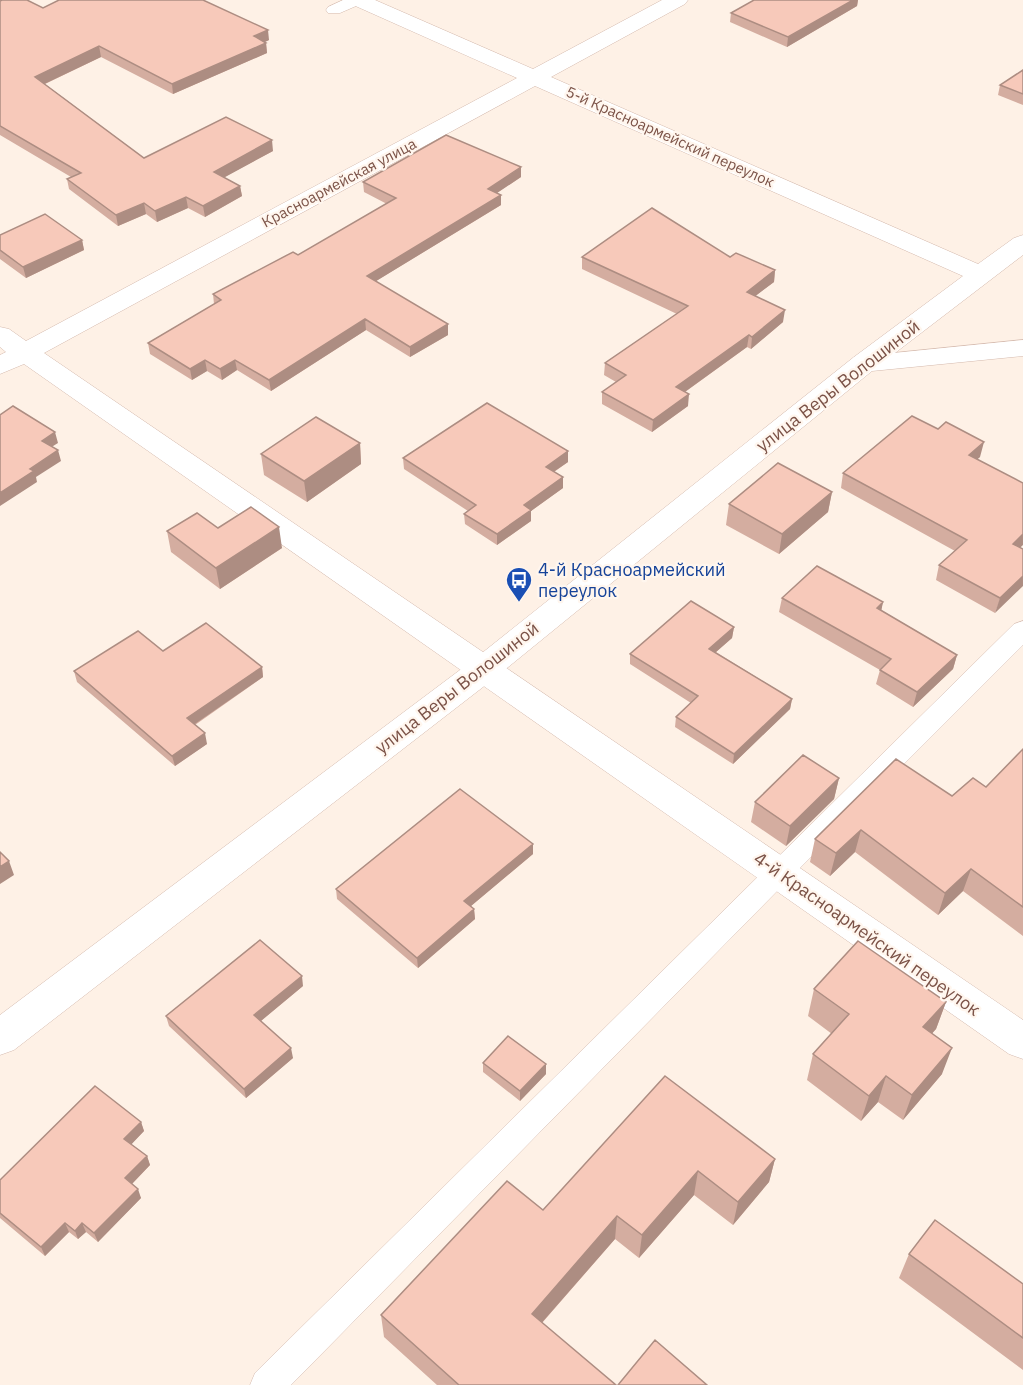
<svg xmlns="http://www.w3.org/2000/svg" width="1023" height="1385" font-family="'IBM Plex Sans',sans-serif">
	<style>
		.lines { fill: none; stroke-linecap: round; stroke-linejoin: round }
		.service-casing { stroke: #d4b9ad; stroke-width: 1 }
		.minor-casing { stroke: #d4b9ad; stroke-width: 1 }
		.tertiary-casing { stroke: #d4b9ad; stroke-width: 1 }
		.service { fill: #fff; fill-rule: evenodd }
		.minor { fill: #fff; fill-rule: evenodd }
		.tertiary { fill: #fff; fill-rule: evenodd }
		.wall { fill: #d4ada0 }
		.shaded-wall { fill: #ad8d82 }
		.building { fill: #f7c9ba; stroke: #ad8d82; stroke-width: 1.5 }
		.labels { text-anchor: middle; stroke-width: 4.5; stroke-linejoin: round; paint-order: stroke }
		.far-street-label { font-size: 15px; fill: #7b5247; stroke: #fff6ee }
		.street-label { font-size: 18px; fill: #7b5247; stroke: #fff6ee }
		.transit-label { font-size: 18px; fill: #164399; stroke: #fff6ee; text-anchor: start }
	</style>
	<rect width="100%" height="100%" fill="#fef1e6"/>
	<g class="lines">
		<g class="service-casing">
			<path id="service" d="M343,0H365L363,3L340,13H328L326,10L328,7Z
				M1023,621V645L788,880L291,1385H250L255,1373L1014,624Z"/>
		</g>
		<g class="minor-casing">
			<path id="minor" d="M348,0H375L533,69L662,0H688L685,4L551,77L978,264L1014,238L1023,235V255L874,369L864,371L854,369L850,363L854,357L963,276L535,86L44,353L1023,1020V1059L1009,1054L24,364L0,374V355L6,352L0,347V327L9,329L26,341L517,78L351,4Z"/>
		</g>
		<g class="tertiary-casing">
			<path id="tertiary" d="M1023,340V356L872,371L496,677L14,1050L0,1055V1015L472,661L854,357Z"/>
		</g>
		<use href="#service" class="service"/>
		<use href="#minor" class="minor"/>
		<use href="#tertiary" class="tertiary"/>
	</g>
	<path class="wall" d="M754,0H858L857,6L787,47L730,22L731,13Z
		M0,1L269,40L264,42L266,43L267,53L173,94L101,57L45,84L144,158L273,151L224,177L240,186L242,196L205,217L188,208L157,222L146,214L118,226L69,189L67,179L71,177L0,135Z
		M1023,70V105L998,95L1000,85Z
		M521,177L497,193L501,195V205L376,281L448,335L410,357L366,330L271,391L237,370L222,380L207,371L192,380L150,354L148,343L214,304L213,294L298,255L387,204L364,192L363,182Z
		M0,235L82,240L84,250L26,278L0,259Z
		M582,257H730L775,270L774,282L755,296L783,322L751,349L747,347L685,392L688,406L652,432L602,404V392L616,382L604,375L605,363L677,314L582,269Z
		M360,443L361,464L307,502L264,475L261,454Z
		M980,457L977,459L1020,548L995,613L936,580L939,565L955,551L841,488L843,473Z
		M403,458L568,462L554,472L563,477V488L531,511V521L497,545L465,524L464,514L468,511L404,469Z
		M832,492L828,512L779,554L726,525L729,504Z
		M218,528L282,548L220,589L171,552L167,531Z
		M782,598L883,602L881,610L957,655L953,669L913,707L876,684L880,670L779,612Z
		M734,627L732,638L716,652L792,699L790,709L733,764L675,727L676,717L691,703L630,664V654Z
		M163,651L262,667L263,677L195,725L207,744L175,766L77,682L74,671Z
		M1023,749V936L963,891L938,915L855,852L830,876L810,862L815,839L952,796L986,787Z
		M839,778L834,799L786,846L751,822L755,802Z
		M533,844V854L471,906L474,909L475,919L418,968L337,899L336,889Z
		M303,986L261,1021L293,1058L246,1098L169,1026L166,1016Z
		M814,989L946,1002L936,1029L932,1033L942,1074L903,1120L878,1102L861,1121L807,1080L813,1054L832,1034L808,1016Z
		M483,1063L546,1074L520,1101L483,1072Z
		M665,1076L775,1159L769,1182L733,1225L694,1195L639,1258L615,1239L542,1323L616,1385H437L384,1337L381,1315L543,1210Z
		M141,1122L144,1131L131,1144L147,1156L150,1165L132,1184L141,1198L98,1242L86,1232L78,1239L69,1232L45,1256L0,1218V1180Z
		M909,1254L1023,1284V1370L899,1278Z"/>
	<path class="shaded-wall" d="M853,0H858L857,6L787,47L788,37Z
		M268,30L269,40L255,47L254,36Z
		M266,43L267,53L173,94L172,84Z
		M99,46L101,57L38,87L35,77Z
		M272,140L273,151L216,182L214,172Z
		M521,167V177L488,199V189Z
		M240,186L242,196L205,217L203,206Z
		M501,195V205L368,286L367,276Z
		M186,197L188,208L157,222L155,211Z
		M144,203L146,214L118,226L116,215Z
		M82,240L84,250L26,278L23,267Z
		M775,270L774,282L745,304L747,292Z
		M785,310L783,322L751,349L752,337Z
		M365,319L366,330L271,391L269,380Z
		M448,324V335L410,357V347Z
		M749,335L747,347L675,399L676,387Z
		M205,360L207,371L192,380L190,369Z
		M235,360L237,370L222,380L220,369Z
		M689,394L688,406L652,432L653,420Z
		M55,432L58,443L45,451L42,441Z
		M984,442L980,457L965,470L969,455Z
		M360,443L361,464L307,502L304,481Z
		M58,450L61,461L36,477L37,482L0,506V493L30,469Z
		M568,451V462L546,477V467Z
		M563,477V488L531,511V521L497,545V534L524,505Z
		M832,492L828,512L779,554L782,534Z
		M279,527L282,548L220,589L216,568Z
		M1023,534V545L1008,559L1013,544Z
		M1023,576V586L995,613L1000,598Z
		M883,602L880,617L877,608Z
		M734,627L732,638L708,659L709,649Z
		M957,655L953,669L913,707L917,692Z
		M262,667L263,677L189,728L187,718Z
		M792,699L790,709L733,764L734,754Z
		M205,733L207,744L175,766L172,756Z
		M839,778L834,799L786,846L790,826Z
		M861,830L855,852L830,876L836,853Z
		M533,844V854L465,911L464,901Z
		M9,861L14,875L0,884V867Z
		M971,869L963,891L938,915L945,893Z
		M474,909L475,919L418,968L417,958Z
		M302,976L303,986L256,1025L254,1015Z
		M946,1002L936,1029L914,1054L923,1027Z
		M291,1048L293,1058L246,1098L244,1089Z
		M952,1048L942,1074L903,1120L912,1095Z
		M546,1064V1074L520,1101V1091Z
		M886,1076L878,1102L861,1121L869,1096Z
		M141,1122L144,1131L128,1148L124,1139Z
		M147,1156L150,1165L128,1188L125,1178Z
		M775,1159L769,1182L733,1225L738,1202Z
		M698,1171L694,1195L639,1258L642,1235Z
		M138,1189L141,1198L98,1242L94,1233Z
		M617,1216L615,1239L531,1335L532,1314Z
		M65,1223L69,1232L45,1256L41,1247Z
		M82,1223L86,1232L78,1239L75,1231Z"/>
	<path class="building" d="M2,0H27L43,8L59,0H203L268,30L254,36L266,43L172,84L99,46L35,77L144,158L226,117L272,140L214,172L240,186L203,206L186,197L155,211L144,203L116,215L67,179L81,173L0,126V1Z
		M754,0H853L788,37L731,13Z
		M1023,70V94L1000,85Z
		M446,135L521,167L488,189L501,195L367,276L448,324L410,347L365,319L269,380L235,360L220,369L205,360L190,369L148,343L221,300L213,294L293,252L298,255L396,198L363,182Z
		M652,208L730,257L736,253L775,270L747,292L785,310L752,337L749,335L676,387L689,394L653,420L602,392L626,375L605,363L688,306L582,257Z
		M45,214L82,240L23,267L0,250V235Z
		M487,403L568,451L546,467L563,477L524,505L531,510L497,534L464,514L476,505L403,458Z
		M13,406L55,432L42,441L58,450L30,469L34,471L0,493V415Z
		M912,416L938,429L946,422L984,442L969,455L1023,483V534L1013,544L1023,549V576L1000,598L939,565L967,540L843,473Z
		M316,417L360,443L304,481L261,454Z
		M778,463L832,492L782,534L729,504Z
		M251,507L279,527L216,568L167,531L197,513L218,528Z
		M817,566L883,602L877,608L957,655L917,692L880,670L891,659L782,598Z
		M691,601L734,627L709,649L792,699L734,754L676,717L698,696L630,654Z
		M206,623L262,667L187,718L205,733L172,756L74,671L138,631L163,651Z
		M1023,749V907L971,869L945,893L861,830L836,853L815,839L896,759L952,796L973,778L986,787Z
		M803,755L839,778L790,826L755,802Z
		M460,789L533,844L464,901L474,909L417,958L336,889Z
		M0,852L9,861L0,867Z
		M260,940L302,976L254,1015L291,1048L244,1089L166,1016Z
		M858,941L946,1002L923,1027L952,1048L912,1095L886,1076L869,1096L813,1054L849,1014L814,989Z
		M508,1036L546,1064L520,1091L483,1063Z
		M665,1076L775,1159L738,1202L698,1171L642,1235L617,1216L532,1314L616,1385H459L381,1315L507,1181L543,1210Z
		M95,1086L141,1122L124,1139L147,1156L125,1178L138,1189L94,1233L82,1223L75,1231L65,1223L41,1247L0,1213V1180Z
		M935,1220L1023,1284V1338L909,1254Z
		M655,1340L707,1385H618Z"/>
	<defs>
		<g id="bus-pin" transform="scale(1.35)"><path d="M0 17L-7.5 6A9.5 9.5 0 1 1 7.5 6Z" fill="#1a4fb4" stroke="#fff6ee"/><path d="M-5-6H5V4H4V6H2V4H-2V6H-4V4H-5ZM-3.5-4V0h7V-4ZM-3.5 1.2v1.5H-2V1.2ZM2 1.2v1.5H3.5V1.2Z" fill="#fff"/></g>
	</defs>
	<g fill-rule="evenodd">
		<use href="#bus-pin" x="519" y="580"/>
	</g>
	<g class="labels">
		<g class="far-street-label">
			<text transform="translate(670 137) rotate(24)" y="5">5-й Красноармейский переулок</text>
			<text transform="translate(339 183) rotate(-28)" y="5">Красноармейская улица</text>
		</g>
		<g class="street-label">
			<text transform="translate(838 386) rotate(-38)" y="6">улица Веры Волошиной</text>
			<text transform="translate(457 688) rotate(-38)" y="6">улица Веры Волошиной</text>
			<text transform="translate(867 934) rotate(35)" y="6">4-й Красноармейский переулок</text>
		</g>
		<g class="transit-label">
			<text x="538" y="576">4-й Красноармейский<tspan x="538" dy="21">переулок</tspan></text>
		</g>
	</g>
</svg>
